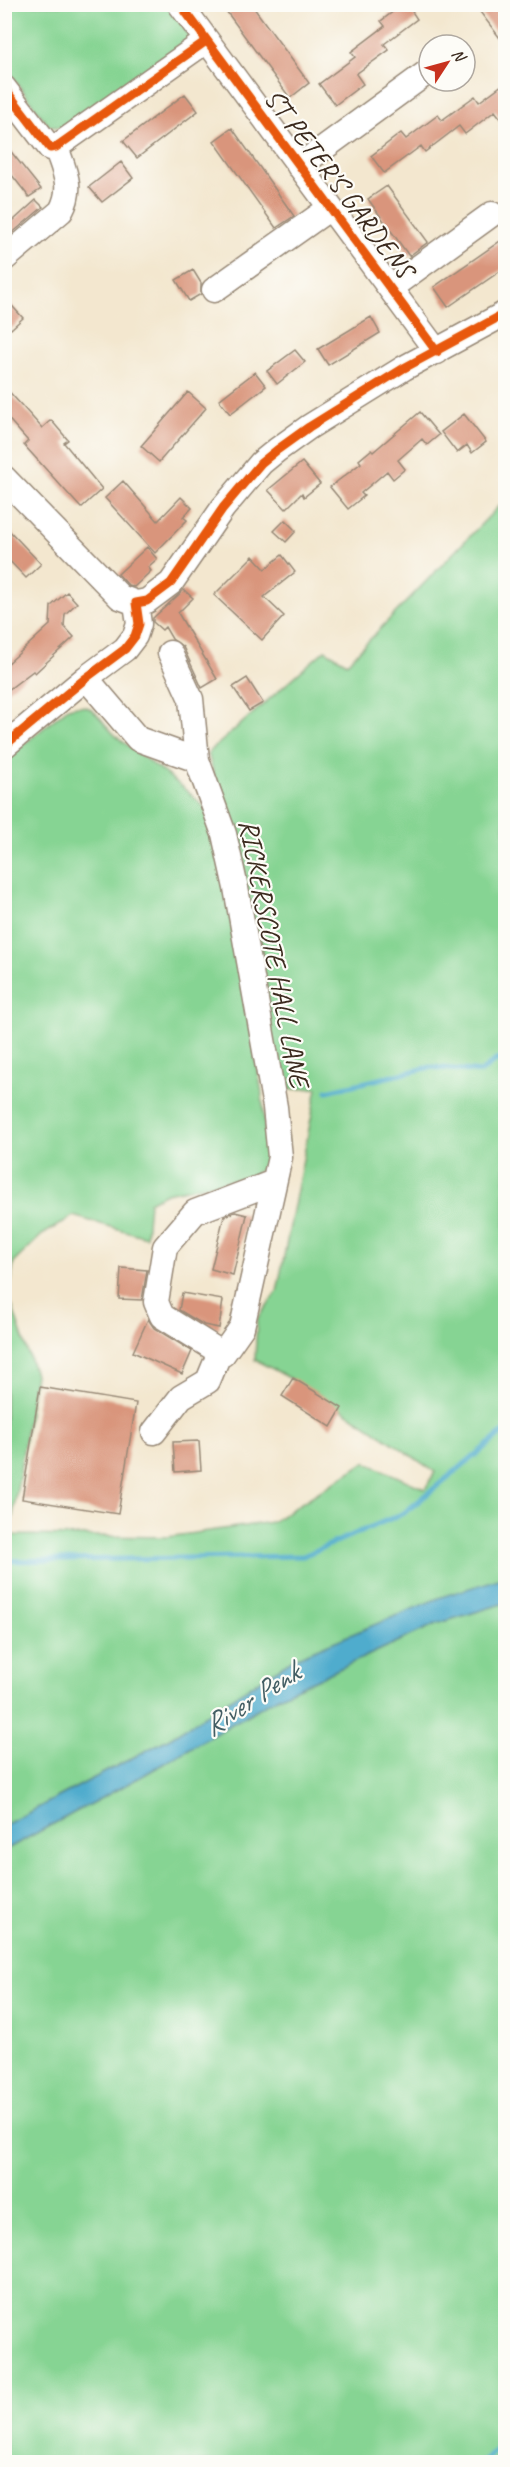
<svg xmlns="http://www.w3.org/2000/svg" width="510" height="2467" font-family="Caveat,sans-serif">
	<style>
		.green { fill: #86d493; stroke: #607f58; stroke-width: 1.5 }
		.water { fill: #4faccd; stroke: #456b76; stroke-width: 1.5 }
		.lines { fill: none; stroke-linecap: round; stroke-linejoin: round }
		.stream { stroke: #4faccd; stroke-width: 5 }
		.building { fill: #d9957c }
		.minor-casing { stroke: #978876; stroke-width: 27 }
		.minor { stroke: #fff; stroke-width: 24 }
		.cycleway-casing { stroke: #fdfcf7; stroke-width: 13 }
		.cycleway { stroke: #e8590c; stroke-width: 9 }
		.labels { text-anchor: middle; stroke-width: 4.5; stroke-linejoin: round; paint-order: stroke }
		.street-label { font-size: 28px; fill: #3b2a1e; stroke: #fdfcf7 }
		.water-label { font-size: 30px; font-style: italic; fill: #435e64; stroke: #fdfcf7 }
	</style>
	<rect width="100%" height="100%" fill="#fdfcf7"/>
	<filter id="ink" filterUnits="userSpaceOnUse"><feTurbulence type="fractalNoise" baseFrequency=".0167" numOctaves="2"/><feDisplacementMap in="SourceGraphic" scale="12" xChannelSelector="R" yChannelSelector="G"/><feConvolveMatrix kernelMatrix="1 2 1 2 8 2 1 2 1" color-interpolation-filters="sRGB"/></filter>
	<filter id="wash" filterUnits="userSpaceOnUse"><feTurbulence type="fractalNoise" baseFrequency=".008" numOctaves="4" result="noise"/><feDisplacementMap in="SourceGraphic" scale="24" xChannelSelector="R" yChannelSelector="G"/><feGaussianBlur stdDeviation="1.35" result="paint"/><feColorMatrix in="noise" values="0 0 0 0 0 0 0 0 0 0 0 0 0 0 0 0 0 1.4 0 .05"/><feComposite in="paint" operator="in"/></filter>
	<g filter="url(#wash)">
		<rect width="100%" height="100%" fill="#f3e7cf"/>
		<path class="green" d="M5,5H168L193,39L69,129L49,126L5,67Z
			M505,501V1577L295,1658L170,1738L5,1825V760L68,708C74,706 81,705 87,707C99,712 106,728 116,736C148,763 185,784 212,816L262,1093L267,1165L252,1176L166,1193L149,1202L146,1237L73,1216L42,1235L14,1262L9,1297L35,1374L10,1535L167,1537L272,1522L365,1462L425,1489L435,1472C377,1432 319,1391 255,1360L257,1319L277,1292L317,1088L281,1090L245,891L208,753L325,650L347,663L496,509Z
			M505,1603V2462H5V1850L142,1776L280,1696L436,1624Z"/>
		<path class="water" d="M505,1577V1603L436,1624L280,1696L142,1776L5,1850V1825L170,1738L295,1658L441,1597Z"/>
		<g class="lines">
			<path class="stream" d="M327,1091L431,1067L481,1072L496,1060L506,1058
				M4,1561L303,1556L404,1513L506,1430
				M483,2462L506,2440"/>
		</g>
		<g id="blocks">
			<path class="building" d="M221,4H251L309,83L290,98Z
				M403,4H407L417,19L384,44L389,50L356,74L363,84L335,105L319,84L355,57L351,52L385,26L381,21Z
				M474,4H502L506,9V46Z
				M506,82V125L495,111L465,134L459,126L425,152L421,146L384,173L371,156L401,133L406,139L438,115L442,120L475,96L479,102Z
				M185,94L198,111L137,158L123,141Z
				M232,128L294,216L276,228L214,141Z
				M4,143L41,189L29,197L4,165Z
				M121,162L133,178L102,202L89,187Z
				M387,186L428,242L409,256L368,199Z
				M36,200L43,207L4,240V229Z
				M506,237V267L448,307L434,287Z
				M193,270L201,283V294L189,301L176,280Z
				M4,297L23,318L11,329L4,322Z
				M371,317L380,333L328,365L318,349Z
				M295,350L305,362L277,384L267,371Z
				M255,372L266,386L230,414L219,400Z
				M4,386L42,428L51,420L68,440L64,443L102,489L81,508L24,445L28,441L4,414Z
				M188,392L206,408L159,462L141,446Z
				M420,412L439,435L427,445L422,439L398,460L405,469L393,479L387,471L361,493L364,496L348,509L330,487L361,463L359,460L371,450L373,452Z
				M464,414L486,442L472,453L467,445L457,453L441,432Z
				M302,462L320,484L304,497L302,493L286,509L268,490Z
				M123,481L158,521L181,497L192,508L183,517L187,520L155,553L105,498Z
				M285,520L296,531L286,542L274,531Z
				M4,525L41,564L26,578L4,555Z
				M147,547L157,559L148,567L151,571L134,587L128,585L118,574Z
				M282,555L295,572L264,597L284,616L262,640L214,595L253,556L265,569Z
				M184,590L193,598L178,613L217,679L202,688L183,647L172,639L165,627L162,630L153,622V618Z
				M67,592L77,603L65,614L64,626L74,637L35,673L33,671L4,693V667L50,625L51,606Z
				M247,678L263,703L249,711L233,687Z
				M235,1212L247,1215L233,1275L211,1269L224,1216Z
				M121,1268L147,1270L142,1300L119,1299Z
				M182,1293L223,1300L219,1328L204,1325L179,1310Z
				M148,1319L154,1328L192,1351L182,1374L133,1352Z
				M293,1378L342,1408L331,1427L282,1396Z
				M40,1387L136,1403L118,1514L22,1499Z
				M199,1441L201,1470L175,1472L173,1442Z"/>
		</g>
	</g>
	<g filter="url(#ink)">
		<use href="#blocks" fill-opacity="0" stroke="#978876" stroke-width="1.5"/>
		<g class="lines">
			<g class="minor-casing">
				<path id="minor" d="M180,4L437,352
					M4,88L50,148L56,147L206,41
					M299,166L429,71
					M4,259L61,211C74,187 64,171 56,147
					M390,288L492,214
					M214,290L330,208
					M4,478L120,597L136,603
					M170,653L191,699L197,760L224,834L236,888L275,1107L280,1157L242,1327L223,1354L162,1316L156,1302L165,1247L195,1212L274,1182
					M86,678L138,739L197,760
					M4,746L86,678L125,649L135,636L139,624L136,603L147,601L171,583L223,508L261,463L277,450L309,427L404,368L506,313
					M154,1432L181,1397L208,1381L220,1352"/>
			</g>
			<use href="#minor" class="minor"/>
			<g class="cycleway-casing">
				<path id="cycleway" d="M180,4L437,352
					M4,88L50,148L56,147L206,41
					M4,746L86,678L125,649L135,636L139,624L136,603L147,601L171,583L223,508L261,463L277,450L309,427L404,368L506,313"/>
			</g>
			<use href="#cycleway" class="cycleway"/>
		</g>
	</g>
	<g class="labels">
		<g class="street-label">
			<text transform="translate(340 183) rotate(53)" y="10">ST PETER'S GARDENS</text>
			<text transform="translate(275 953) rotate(79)" y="10">RICKERSCOTE HALL LANE</text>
		</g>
		<g class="water-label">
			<text transform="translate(251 1699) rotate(-33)" y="10">River Penk</text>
		</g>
	</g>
	<rect width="510" height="2467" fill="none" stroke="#fdfcf7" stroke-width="24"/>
	<g transform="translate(447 63) rotate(54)"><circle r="28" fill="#fdfcf7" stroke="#afa8a0" stroke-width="1.5"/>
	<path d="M0-4.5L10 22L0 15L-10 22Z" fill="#c8321e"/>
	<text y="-9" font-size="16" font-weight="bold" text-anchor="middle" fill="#3b2a1e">N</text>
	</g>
</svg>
